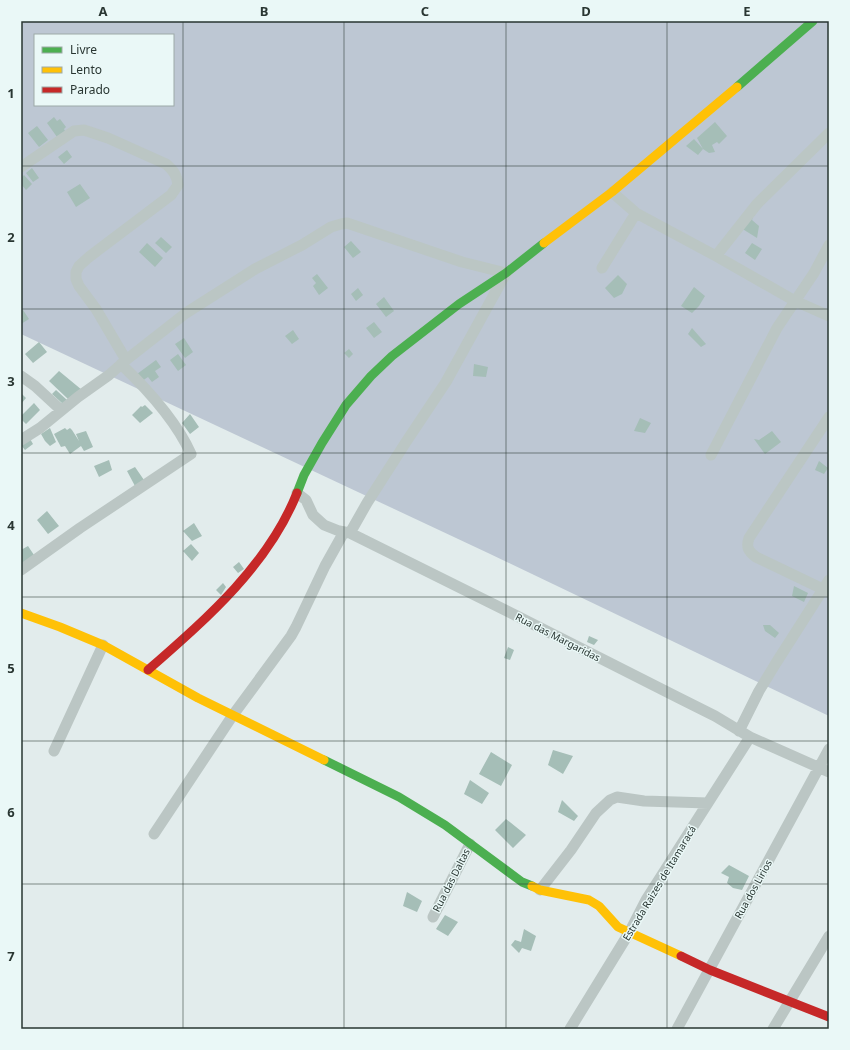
<svg xmlns="http://www.w3.org/2000/svg" width="850" height="1050" font-family="'Noto Sans',sans-serif">
	<style>
		.green { fill: #bdc7d3; fill-rule: evenodd }
		.building { fill: #a5beb7 }
		.lines { fill: none; stroke-linecap: round; stroke-linejoin: round }
		.street { stroke: #bbc6c4; stroke-width: 11 }
		.fast { stroke: #4caf50; stroke-width: 9 }
		.slow { stroke: #ffc107; stroke-width: 9 }
		.jam { stroke: #c62828; stroke-width: 9 }
		.grid { fill: none; stroke: #293632; stroke-width: 1; stroke-opacity: 0.55 }
		.labels { text-anchor: middle; stroke-width: 3; stroke-linejoin: round; paint-order: stroke }
		.street-label { font-size: 10px; fill: #293632; stroke: #eaf8f7 }
		.neatline { fill: none; stroke: #293632; stroke-width: 1.5 }
		.grid-label { font-size: 13px; text-anchor: middle; font-weight: bold; fill: #293632 }
	</style>
	<rect width="100%" height="100%" fill="#e2ecec"/>
	<path class="green" d="M21,21H829V716L488,553L21,334ZM35,35H173V105H35Z"/>
	<path class="building" d="M54,117L57,121L60,119L66,127L64,129L65,131L57,137L47,123Z
		M715,122L727,136L719,144L717,142L712,145L715,152L709,153L703,149L697,138Z
		M37,126L48,140L39,147L28,133Z
		M694,139L703,149L698,155L686,146Z
		M67,150L72,157L64,164L58,157Z
		M32,168L39,178L33,182L26,173Z
		M24,175L32,184L26,190L21,184V178Z
		M80,184L90,198L76,207L67,192Z
		M753,217L752,220L759,226L757,238L741,228Z
		M161,237L172,247L166,253L155,243Z
		M351,241L361,252L353,258L344,247Z
		M147,243L163,258L155,267L139,252Z
		M752,243L762,249L755,260L745,253Z
		M317,274L328,288L319,295L313,286L316,283L312,278Z
		M618,275L627,284L622,294L614,298L605,288Z
		M694,287L705,296L699,306L692,313L681,306Z
		M358,288L363,295L356,301L351,294Z
		M384,297L394,311L386,317L376,304Z
		M23,310L29,319L21,324V311Z
		M374,322L382,332L374,338L366,328Z
		M692,328L706,344L701,347L688,334Z
		M293,330L299,339L292,344L285,336Z
		M184,338L193,352L185,358L175,344Z
		M39,342L47,352L33,363L25,354Z
		M349,349L353,354L349,358L344,353Z
		M178,354L186,365L178,371L170,360Z
		M156,360L161,367L155,371L159,377L152,382L148,377L142,381L137,374Z
		M474,364L488,367L486,377L473,376Z
		M59,371L82,390L68,399L49,381Z
		M56,390L67,400L63,404L52,394Z
		M21,393L26,398L21,404Z
		M34,403L40,410L26,424L21,419V416Z
		M145,405L153,413L140,423L132,415L141,406L142,407Z
		M190,414L199,427L190,434L182,423Z
		M640,418L651,423L645,433L634,431Z
		M50,428L56,442L50,446L45,441L41,434Z
		M65,428L67,430L70,428L72,430L79,441L76,434L86,431L93,447L84,451L81,446L70,454L65,446L61,447L54,434Z
		M772,431L781,442L765,454L754,439L759,440Z
		M29,437L33,444L25,450L21,445Z
		M109,460L112,470L99,477L94,466Z
		M819,461L828,468L824,474L815,470Z
		M135,467L144,480L135,486L127,471Z
		M47,511L59,526L48,534L37,520Z
		M194,523L202,536L192,541L183,531Z
		M191,544L199,553L192,561L183,551Z
		M28,546L34,555L21,566V550Z
		M239,562L244,569L238,573L233,567Z
		M223,583L226,587L221,595L216,590Z
		M794,586L808,593L804,602L792,596Z
		M763,625H770L779,633L775,638L765,631Z
		M589,636L598,640L594,645L587,642Z
		M508,647L514,650L510,660L504,658Z
		M553,750L573,756L563,774L548,765Z
		M491,752L512,765L501,786L479,774Z
		M470,780L489,793L482,804L464,794Z
		M562,800L578,816L574,821L558,812Z
		M506,819L526,835L513,848L495,830Z
		M729,865L749,876L742,890L733,888L727,883L729,877L721,873Z
		M407,892L422,901L417,912L403,906Z
		M445,915L458,922L448,936L436,929Z
		M524,929L536,936L531,951L522,948L519,953L511,945L515,940L521,942Z"/>
	<g class="lines">
		<path class="street" d="M21,167L74,131L84,130L108,138L166,164C173,170 177,175 178,185L171,195L89,257L79,266L76,272V279L79,286L96,309L126,360
			M612,192L636,213L716,256L795,301L829,316
			M716,256L757,204L829,133
			M602,268L636,213
			M21,376L35,386L61,410
			M829,417L749,538C746,547 748,551 756,557L829,592
			M21,440L40,428L78,397L109,375L126,360L186,313L255,269L302,245L331,227L341,224L347,223L462,262L506,273L446,382L406,442L367,503L350,533
			M711,455L777,328L814,273L829,245
			M297,493L306,500L313,515L324,525L339,531L350,533L507,611L679,698L715,716L750,737L829,772
			M21,570L80,528L191,454C176,420 147,389 121,364
			M739,731L759,691L776,663L829,580
			M54,751L103,645
			M154,834L233,715L291,636L296,627L325,566L344,532
			M540,890L571,850L596,813L610,800L617,797L644,801L708,803
			M433,917L470,844
			M570,1029L629,933L646,900L750,737
			M677,1029L829,749
			M773,1029L829,936"/>
		<path class="fast" d="M737,87L813,21
			M297,493L304,475L322,443L346,405L371,376L392,356L459,304L506,273L544,243
			M324,760L399,797L445,825L522,882L532,886"/>
		<path class="slow" d="M544,243L612,192L737,87
			M21,613L60,627L103,645L198,698L324,760
			M532,886L540,890L589,900L599,906L618,927L681,956"/>
		<path class="jam" d="M148,670C205,620 268,566 297,493
			M681,956L710,970L829,1017"/>
	</g>
	<path class="grid" d="M183,21V1029M344,21V1029M506,21V1029M667,21V1029M21,166H829M21,309H829M21,453H829M21,597H829M21,741H829M21,884H829"/>
	<g class="labels">
		<g class="street-label">
			<text transform="translate(558 637) rotate(27)" y="4">Rua das Margaridas</text>
			<text transform="translate(451 880) rotate(-63)" y="4">Rua das Daltas</text>
			<text transform="translate(659 883) rotate(-59)" y="4">Estrada Raizes de Itamaracá</text>
			<text transform="translate(753 889) rotate(-61)" y="4">Rua dos Lirios</text>
		</g>
	</g>
	<rect width="850" height="1050" fill="none" stroke="#eaf8f7" stroke-width="44"/>
	<rect x="34" y="34" width="140" height="72" fill="#eaf8f7" stroke="#9daaa8"/>
	<rect x="42" y="47" width="20" height="6" fill="#4caf50" stroke="#9daaa8"/>
	<text x="70" y="54" font-size="12" fill="#293632">Livre</text>
	<rect x="42" y="67" width="20" height="6" fill="#ffc107" stroke="#9daaa8"/>
	<text x="70" y="74" font-size="12" fill="#293632">Lento</text>
	<rect x="42" y="87" width="20" height="6" fill="#c62828" stroke="#9daaa8"/>
	<text x="70" y="94" font-size="12" fill="#293632">Parado</text>
	<rect x="22" y="22" width="806" height="1006" class="neatline"/>
	<g class="grid-label">
		<text x="103" y="16">A</text>
		<text x="264" y="16">B</text>
		<text x="425" y="16">C</text>
		<text x="586" y="16">D</text>
		<text x="747" y="16">E</text>
		<text x="11" y="98">1</text>
		<text x="11" y="242">2</text>
		<text x="11" y="386">3</text>
		<text x="11" y="530">4</text>
		<text x="11" y="673">5</text>
		<text x="11" y="817">6</text>
		<text x="11" y="961">7</text>
	</g>
</svg>
